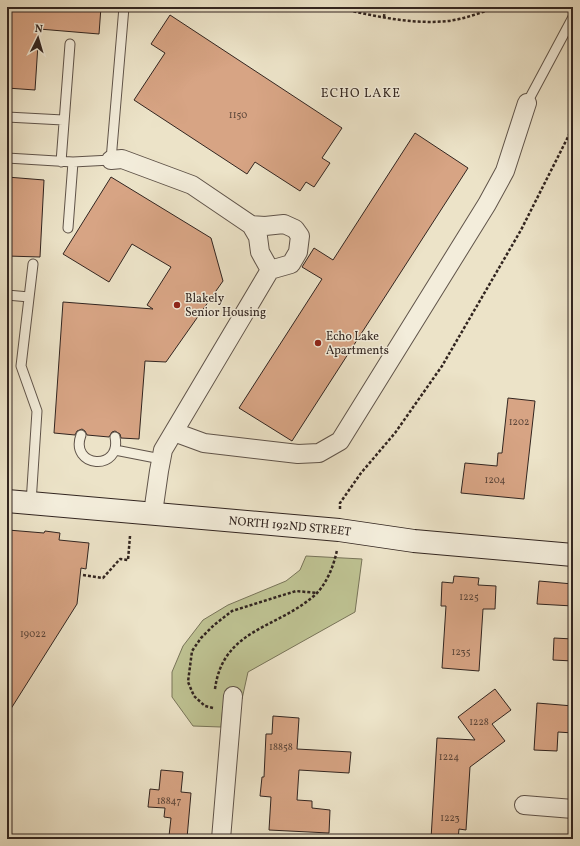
<svg xmlns="http://www.w3.org/2000/svg" width="580" height="846" font-family="Vollkorn,serif">
	<style>
		.green { fill: #bec292; stroke: #787459 }
		.building { fill: #d7a484; stroke: #322520 }
		.lines { fill: none; stroke-linecap: round; stroke-linejoin: round }
		.lane-casing { stroke: #60544a; stroke-width: 11 }
		.street-casing { stroke: #60544a; stroke-width: 20 }
		.secondary-casing { stroke: #322520; stroke-width: 24 }
		.path { stroke: #322520; stroke-width: 2.5; stroke-dasharray: 3 2; stroke-linecap: butt }
		.lane { stroke: #f3eddb; stroke-width: 9 }
		.street { stroke: #f3eddb; stroke-width: 18 }
		.secondary { stroke: #f3eddb; stroke-width: 22 }
		.poi-dot { fill: #8f2418; stroke: #f3eddb; stroke-width: 1.5 }
		.labels { text-anchor: middle; stroke-width: 3; stroke-linejoin: round; paint-order: stroke }
		.number-label { font-size: 10px; fill: #5b4539 }
		.poi-label { font-size: 12px; fill: #322520; stroke: #f3eddb; text-anchor: start }
		.street-label { font-size: 12px; fill: #322520; stroke: #f3eddb }
		.neighbourhood-label { font-size: 13px; letter-spacing: 1px; fill: #322520; stroke: #f3eddb }
	</style>
	<rect width="100%" height="100%" fill="#ece3c8"/>
	<filter id="stains"><feTurbulence type="fractalNoise" baseFrequency=".005" numOctaves="4"/><feColorMatrix values="0 0 0 0 .2 0 0 0 0 .09 0 0 0 0 .02 0 0 0 .5 -.17"/></filter>
	<radialGradient id="worn" r=".72"><stop offset=".6" stop-color="#630" stop-opacity="0"/><stop offset="1" stop-color="#630" stop-opacity=".3"/></radialGradient>
	<path class="green" d="M306,556L362,559L355,612L248,672L242,699L223,706L221,727L193,726L172,697V672L183,646L203,620L228,605L286,581L300,570Z"/>
	<path class="building" d="M7,7H101L99,34L39,29L35,90L7,88Z
		M170,15L342,128L322,158L330,163L314,187L306,182L300,191L255,162L247,174L134,100L165,53L151,44Z
		M415,133L468,168L292,441L239,408L322,279L302,267L314,248L333,260Z
		M7,177L44,180L40,257L7,256Z
		M111,177L211,238L223,281L166,362L145,361L139,439L121,438L120,434L115,431L112,432L109,437L87,435L85,431L82,429L77,431L75,435L54,433L63,302L153,309L147,305L171,267L132,244L109,282L63,254Z
		M508,398L535,401L524,499L461,493L465,463L497,466L498,453H502Z
		M8,530L44,533L45,531L60,533L59,540L89,543L86,569L81,568L77,604L7,715V542Z
		M454,576L479,578L478,585L496,586L495,609H483L479,671L442,668L446,606H441L442,582L453,583Z
		M539,581L573,584V606L537,604Z
		M554,638L573,639V661L553,660Z
		M495,689L511,710L492,724L505,741L470,767L466,830L459,829L458,839H431L437,738L475,740L458,717Z
		M537,703L573,706V733L558,732L557,751L534,750Z
		M273,716L299,718L297,749L351,752L349,773L299,770L297,800L312,801V808L330,810L329,833L269,830L271,797L260,796L262,777H264L266,734H272Z
		M161,770L183,772L181,792L191,793L187,838L169,836L171,818L164,817L165,808L148,807L150,789L159,790Z"/>
	<g class="lines">
		<g class="lane-casing">
			<path id="lane" d="M527,103L573,17
				M7,117L63,120
				M7,158L73,162L111,160L124,7
				M61,162L70,44
				M68,228L73,162
				M7,295L29,297
				M81,435C69,468 122,472 115,437
				M115,450L161,459
				M31,503L37,411L21,366L33,264"/>
		</g>
		<g class="street-casing">
			<path id="street" d="M111,160L122,159L192,185L251,225L258,237L260,252L270,270
				M174,432L204,443L298,454L319,453L340,441L487,204L505,171L527,103
				M153,513L159,471L163,450L270,270L291,264L298,252L300,236L295,229L284,224L265,226L251,225
				M524,805L573,809
				M221,839L233,696"/>
		</g>
		<g class="secondary-casing">
			<g id="secondary">
				<path id="s1" d="M7,501L339,530L414,541L573,555"/>
			</g>
		</g>
		<path class="path" d="M334,7C370,15 410,25 448,21C465,19 482,12 498,7
			M384,17L385,7
			M340,509V503L361,473L395,433L442,366L521,230L573,127
			M83,575L103,578L120,559L128,560L130,536
			M215,689C223,628 278,629 316,594C327,583 334,565 337,550
			M213,708L205,706L194,696L188,682L192,651L201,638L214,625L232,611L296,591L317,593"/>
		<use href="#lane" class="lane"/>
		<use href="#street" class="street"/>
		<use href="#secondary" class="secondary"/>
	</g>
	<g class="poi-dot">
		<circle cx="177" cy="305" r="4"/>
		<circle cx="318" cy="343" r="4"/>
	</g>
	<g class="labels">
		<g class="number-label">
			<text x="238" y="118">1150</text>
			<text x="519" y="425">1202</text>
			<text x="495" y="483">1204</text>
			<text x="469" y="600">1225</text>
			<text x="33" y="637">19022</text>
			<text x="461" y="655">1235</text>
			<text x="479" y="725">1228</text>
			<text x="281" y="750">18858</text>
			<text x="449" y="760">1224</text>
			<text x="169" y="804">18847</text>
			<text x="450" y="821">1223</text>
		</g>
		<g class="poi-label">
			<text x="185" y="302">Blakely<tspan x="185" dy="14">Senior Housing</tspan></text>
			<text x="326" y="340">Echo Lake<tspan x="326" dy="14">Apartments</tspan></text>
		</g>
		<g class="street-label">
			<text dy="4" stroke="none"><textPath href="#s1" startOffset="284">NORTH 192ND STREET</textPath></text>
		</g>
		<g class="neighbourhood-label">
			<text x="361" y="97">ECHO LAKE</text>
		</g>
	</g>
	<rect width="580" height="846" fill="none" stroke="#ece3c8" stroke-width="24"/>
	<rect x="8" y="8" width="564" height="830" fill="none" stroke="#322520" stroke-width="2"/>
	<rect x="12" y="12" width="556" height="822" fill="none" stroke="#322520"/>
	<g transform="translate(38 38) rotate(5)" stroke="#f3eddb" stroke-width="3" paint-order="stroke">
	<path d="M0-3L7 15L0 10L-7 15Z" fill="#322520"/>
	<text y="-6" font-size="11" font-weight="bold" text-anchor="middle" fill="#322520">N</text>
	</g>
	<rect width="100%" height="100%" filter="url(#stains)"/>
	<rect width="100%" height="100%" fill="url(#worn)"/>
</svg>
